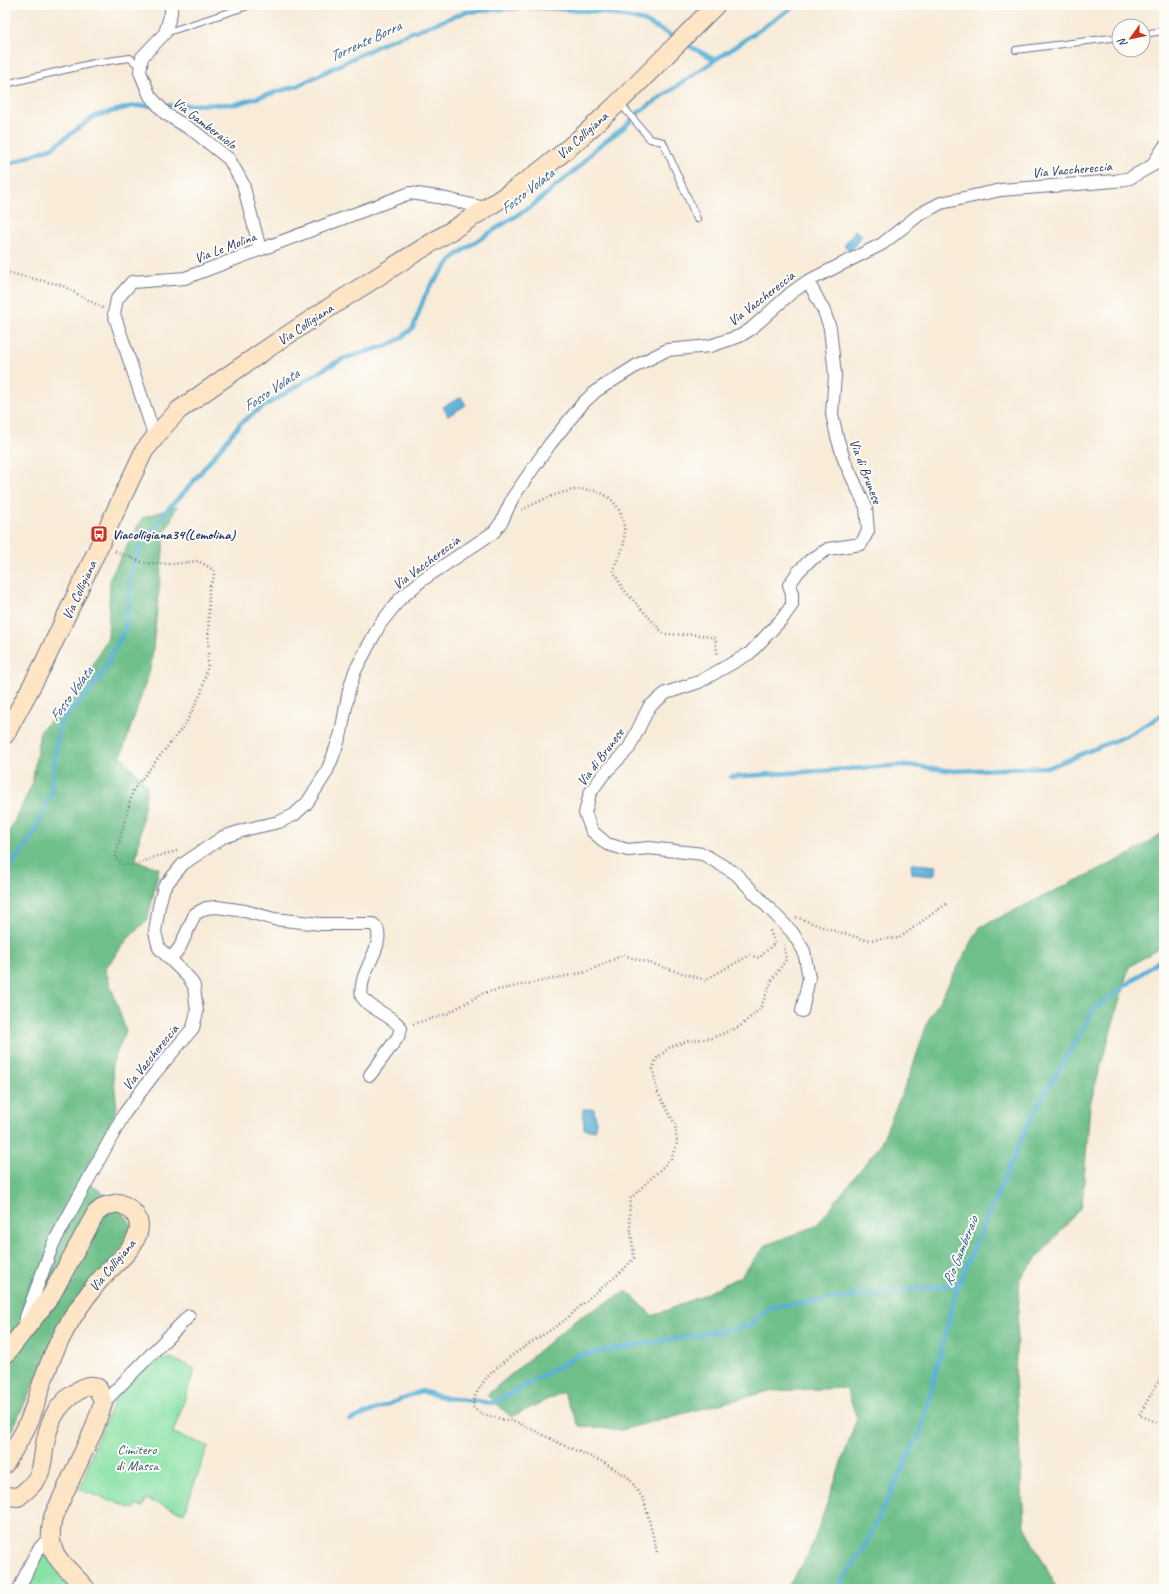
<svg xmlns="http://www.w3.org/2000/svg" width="1169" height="1594" font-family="Caveat,sans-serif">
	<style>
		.green { fill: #88e1a5; stroke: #528882 }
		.forest { fill: #6ebf8a; stroke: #447774 }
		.water { fill: #5bb1d8; stroke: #3b709b }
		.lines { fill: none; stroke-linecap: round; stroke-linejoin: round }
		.stream { stroke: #5bb1d8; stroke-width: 4.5 }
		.lane-casing { stroke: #687189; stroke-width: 8 }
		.street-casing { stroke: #687189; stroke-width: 14 }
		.secondary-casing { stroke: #687189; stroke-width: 20 }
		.path { stroke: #687189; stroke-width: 2.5; stroke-dasharray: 1 3; stroke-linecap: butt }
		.lane { stroke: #fff; stroke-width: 6 }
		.street { stroke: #fff; stroke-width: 12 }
		.secondary { stroke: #fee5c5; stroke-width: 18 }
		.labels { text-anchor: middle; stroke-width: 4; stroke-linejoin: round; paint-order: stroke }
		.street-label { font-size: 14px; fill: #1b2f5e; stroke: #fdfcf7 }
		.poi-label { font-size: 14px; font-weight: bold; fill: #1b2f5e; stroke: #fdfcf7; text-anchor: start }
		.park-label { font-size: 14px; fill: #365c70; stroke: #fdfcf7 }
		.water-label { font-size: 15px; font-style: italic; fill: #315c89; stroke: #fdfcf7 }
	</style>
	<rect width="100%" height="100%" fill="#fdfcf7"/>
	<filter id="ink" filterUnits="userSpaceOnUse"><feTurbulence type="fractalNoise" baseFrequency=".025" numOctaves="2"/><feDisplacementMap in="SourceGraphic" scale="8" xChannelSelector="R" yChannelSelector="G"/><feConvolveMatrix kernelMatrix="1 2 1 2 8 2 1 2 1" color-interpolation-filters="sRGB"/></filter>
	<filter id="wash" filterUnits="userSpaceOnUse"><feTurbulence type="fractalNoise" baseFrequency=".012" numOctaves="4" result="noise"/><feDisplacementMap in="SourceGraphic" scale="16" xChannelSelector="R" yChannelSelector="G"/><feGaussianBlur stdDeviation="0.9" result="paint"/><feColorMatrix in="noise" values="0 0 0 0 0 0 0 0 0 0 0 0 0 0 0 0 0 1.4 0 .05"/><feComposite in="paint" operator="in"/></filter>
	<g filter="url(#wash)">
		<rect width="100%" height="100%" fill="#f8ebd8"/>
		<path class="green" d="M171,1358L195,1369L173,1433L208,1446L184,1513L146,1499L143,1507L136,1505L134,1509L80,1490L95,1444L121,1386L143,1365Z
			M43,1548L80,1589H26Z"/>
		<path class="forest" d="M177,506L165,532L151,667L121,756L147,786L136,861L159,868L148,919L127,940L105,969L126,1031L112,1064L117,1108L82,1180L110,1197L132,1225L124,1245L66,1316L5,1445V840L32,785L40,731L76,697L108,637L110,578L142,518Z
			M1164,832V945L1129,967L1090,1104L1082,1206L1020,1278L1015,1375L1024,1524L1057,1589H786L810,1552L857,1418L846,1388L769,1391L621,1430L579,1426L563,1392L511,1417L487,1395L575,1320L627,1291L653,1316L701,1296L741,1276L766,1245L816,1226L880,1145L911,1072L928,1021L980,927L1129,855Z"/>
		<path class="water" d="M855,230L862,235L851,251L844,246Z
			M461,397L466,405L448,416L443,407Z
			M911,863L936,866L935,874L933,876L912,874Z
			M583,1109H594L596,1120L595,1131L584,1129Z"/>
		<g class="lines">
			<path class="stream" d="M684,43L715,60L796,5
				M5,166L53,147L95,116L133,106L236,104L297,86L388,41L466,12L529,7L601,12L644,21L676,38
				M731,777L906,765L954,771L1050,767L1128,735L1164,714
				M5,874L35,832L51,793L59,726L66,716L83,699L100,678L124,631L126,624L133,565L137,554L166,511L188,488L240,424L255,412L329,366L345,358L389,345L401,338L413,328L424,298L431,285L453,258L469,246L533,205L579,167L595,149L626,126L638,113L715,60
				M350,1420L421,1391L446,1398L494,1403L579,1355L750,1326L770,1307L958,1284
				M836,1589L865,1546L921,1430L958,1284L1030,1120L1094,1009L1164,957"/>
		</g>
	</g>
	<g filter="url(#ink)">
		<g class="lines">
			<g class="lane-casing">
				<path id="lane" d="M165,33L251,5
					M1143,34L1164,31
					M1016,50L1119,37
					M5,84L94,63L130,58L141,68
					M620,103L650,139L663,142L697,219"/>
			</g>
			<g class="street-casing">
				<path id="street" d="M171,5V13L165,33L142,57L140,72L150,96L166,114L195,132L229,159L243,184L260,249
					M1153,164L1164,147
					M155,437L114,314L117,299L132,282L185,278L410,193L438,197L485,208
					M171,959L180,947L195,914L206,908L217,907L245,911L274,919L321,924H373L377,928C385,949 357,972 362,997C372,1011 391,1014 401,1028L398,1037L370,1075
					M802,1011L809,978L804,951L792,932L735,873L703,854L649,848L628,850L607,844L592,831L585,813L590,793L603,775L629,748L649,707L666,693L699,682L750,653L782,619L792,605V593L789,585L798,572L809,561L828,549L861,544L868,531L866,507L845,462L837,437L832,414L835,375L830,328L824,311L808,281
					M25,1325L26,1317L53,1244L124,1114L154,1074L193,1028L197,1012L194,986L189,978L159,948L155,932L159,906L164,887L183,864L223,837L248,829L279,822L294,815L307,803L326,773L332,759L341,733L349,690L355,671L380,624L400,599L422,580L494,532L502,521L513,497L550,444L583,403L596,391L639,364L667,350L710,346L740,336L751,329L791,293L808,281L882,244L920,214L941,203L1001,190L1115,181L1130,178L1164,159
					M103,1403L189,1316
					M19,1589C26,1575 36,1545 50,1539"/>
			</g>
			<g class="secondary-casing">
				<path id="secondary" d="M5,735L43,665L144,451L165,425L179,410C245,363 313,317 382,274C436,239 493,207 544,168C606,120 660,60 716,5
					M5,1355L50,1297L96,1213L105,1206L119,1203C132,1208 142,1218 138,1233C131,1255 107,1269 94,1287C74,1312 56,1344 45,1375C38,1393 34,1413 25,1430C19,1441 12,1452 5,1464
					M5,1496L18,1497C26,1491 33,1485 38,1477C42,1469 43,1459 44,1450C48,1423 55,1405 79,1390C86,1386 91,1384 98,1388L103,1403L94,1429L53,1517C44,1558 63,1561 86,1589"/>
			</g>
			<path class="path" d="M5,272L61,285L103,308
				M522,510C537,502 556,493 574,490C608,485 628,509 624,542C624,549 615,563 613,570L623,589L664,634L701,635L715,638L718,656
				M115,551L144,563L174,564L198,561L214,570V577L209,588L208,665L201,693L186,723L133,790L115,858L123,864L133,866L154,857L177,851
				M796,917L825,928L867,940L899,938L946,904
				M413,1024L447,1014L483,993L586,972L623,955L705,980L750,955L759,958L775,943L769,928
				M1164,1372L1139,1415L1164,1425
				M657,1552L644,1500L628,1477L601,1461L561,1444L519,1423L481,1414L473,1407C476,1368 539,1341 566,1319C574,1313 580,1305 588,1299C604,1285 621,1274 634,1258L629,1215L631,1198L671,1159L677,1143L675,1124L657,1091L653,1069L656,1059L670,1047L688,1041L712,1038L739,1027L760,1009L773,978L786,960L784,945"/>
			<use href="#lane" class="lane"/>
			<use href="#street" class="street"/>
			<use href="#secondary" class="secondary"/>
		</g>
	</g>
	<defs>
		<g id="bus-square" transform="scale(0.9)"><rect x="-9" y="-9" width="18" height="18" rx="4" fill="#c8321e" stroke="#fdfcf7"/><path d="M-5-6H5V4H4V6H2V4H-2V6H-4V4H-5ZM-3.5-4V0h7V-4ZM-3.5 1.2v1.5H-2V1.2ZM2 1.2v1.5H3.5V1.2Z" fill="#fff"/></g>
	</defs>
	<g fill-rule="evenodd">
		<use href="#bus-square" x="99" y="534"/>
	</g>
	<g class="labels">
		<g class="street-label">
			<text transform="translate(205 123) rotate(37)" y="5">Via Gamberaiolo</text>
			<text transform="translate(582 135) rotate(-42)" y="5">Via Colligiana</text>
			<text transform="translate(1072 169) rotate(-5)" y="5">Via Vacchereccia</text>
			<text transform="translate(225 247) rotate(-21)" y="5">Via Le Molina</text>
			<text transform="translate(761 298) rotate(-38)" y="5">Via Vacchereccia</text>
			<text transform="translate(305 324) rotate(-34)" y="5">Via Colligiana</text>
			<text transform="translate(866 471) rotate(69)" y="5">Via di Brunese</text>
			<text transform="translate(426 562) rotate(-37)" y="5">Via Vacchereccia</text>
			<text transform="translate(79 590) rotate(-65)" y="5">Via Colligiana</text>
			<text transform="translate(600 757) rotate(-53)" y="5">Via di Brunese</text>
			<text transform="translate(150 1057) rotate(-51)" y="5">Via Vacchereccia</text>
			<text transform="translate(112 1265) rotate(-50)" y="5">Via Colligiana</text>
		</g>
		<g class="poi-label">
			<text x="112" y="539">Viacolligiana34(Lemolina)</text>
		</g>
		<g class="park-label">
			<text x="137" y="1454">Cimitero<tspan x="137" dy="16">di Massa</tspan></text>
		</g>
		<g class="water-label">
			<text transform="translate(365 41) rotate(-25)" y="5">Torrente Borra</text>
			<text transform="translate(527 191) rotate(-38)" y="5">Fosso Volata</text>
			<text transform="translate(271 390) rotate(-34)" y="5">Fosso Volata</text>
			<text transform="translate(71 694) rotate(-54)" y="5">Fosso Volata</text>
			<text transform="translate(960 1251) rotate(-68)" y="5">Rio Gamberaio</text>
		</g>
	</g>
	<rect width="1169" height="1594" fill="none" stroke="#fdfcf7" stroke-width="20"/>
	<g transform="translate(1131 38) rotate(237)"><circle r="19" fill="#fdfcf7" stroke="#a3aaba"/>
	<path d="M0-3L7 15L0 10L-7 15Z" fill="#c8321e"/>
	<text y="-6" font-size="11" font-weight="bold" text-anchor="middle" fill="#1b2f5e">N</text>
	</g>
</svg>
